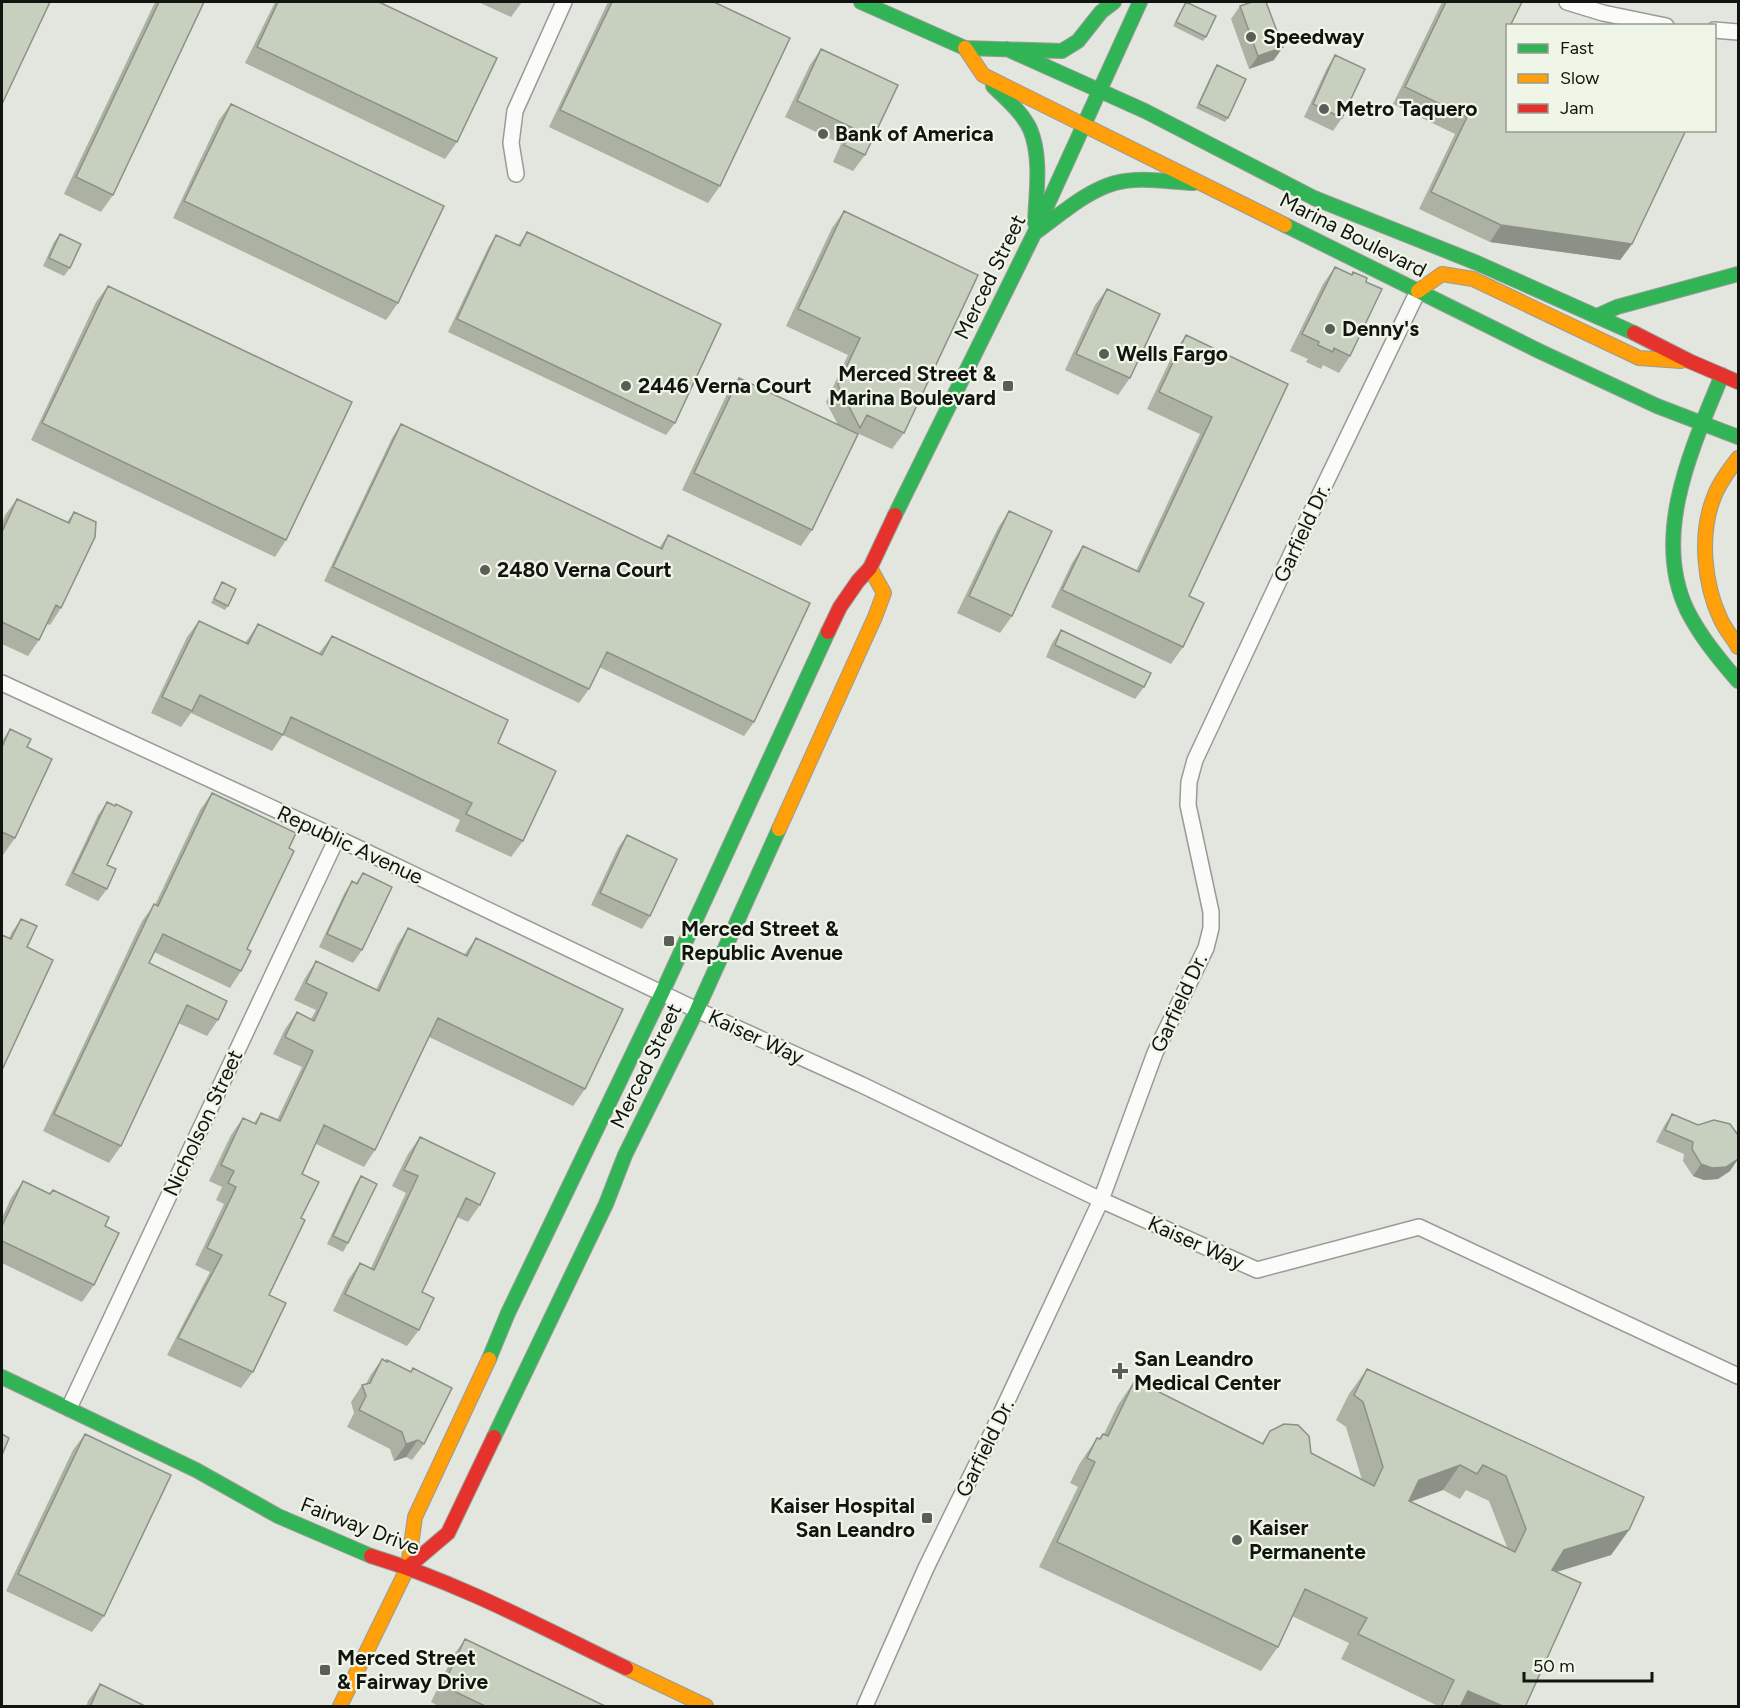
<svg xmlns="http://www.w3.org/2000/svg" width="1740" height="1708" font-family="Figtree,sans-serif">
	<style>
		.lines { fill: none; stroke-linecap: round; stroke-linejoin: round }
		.street-casing { stroke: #999b96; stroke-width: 18 }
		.fast-casing { stroke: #999b96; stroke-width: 16 }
		.slow-casing { stroke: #999b96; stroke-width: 16 }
		.jam-casing { stroke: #999b96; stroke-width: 16 }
		.street { stroke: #fbfbfa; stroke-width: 15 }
		.fast { stroke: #30b455; stroke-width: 14 }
		.slow { stroke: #ff9f0a; stroke-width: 14 }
		.jam { stroke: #e5322d; stroke-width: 14 }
		.wall { fill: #abb2a4; fill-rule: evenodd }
		.shaded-wall { fill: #8b9186 }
		.building { fill: #c7cfbf; stroke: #8b9186; stroke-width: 1.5; fill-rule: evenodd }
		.poi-dot { fill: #5b5e58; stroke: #eff6e8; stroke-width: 2 }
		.labels { text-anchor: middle; stroke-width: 4.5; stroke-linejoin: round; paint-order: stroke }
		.poi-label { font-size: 21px; font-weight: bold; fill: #121410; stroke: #eff6e8; text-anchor: start }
		.street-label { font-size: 21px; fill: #121410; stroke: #eff6e8 }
	</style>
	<rect width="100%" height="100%" fill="#e2e6de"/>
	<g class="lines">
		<g class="street-casing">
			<path id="street" d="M1567,2L1603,13L1666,26
				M1714,30L1738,32
				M516,174L511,143L515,111L564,2
				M2,683L337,838L697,1010L860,1084L1101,1200L1257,1270L1419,1227L1738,1376
				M69,1408L337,838
				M865,1706L926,1568L991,1435L1101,1200L1155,1053L1206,948L1211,928V912L1188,805L1189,782L1195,760L1297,542L1418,291"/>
		</g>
		<g class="fast-casing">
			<path id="fast" d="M861,2L965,48L1062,51L1078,41L1101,12L1114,2
				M1007,49L1145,111L1314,198L1477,263L1634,333
				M993,86C1006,99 1022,112 1030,129C1042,157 1036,194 1035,223
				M1285,225L1539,351L1657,406L1738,437
				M1036,232C1060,215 1086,191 1115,183C1140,176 1168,182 1194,183
				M1597,316L1617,307L1738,274
				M1722,375C1693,446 1651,534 1687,610C1700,636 1719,659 1738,681
				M895,515L1035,232L1140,2
				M489,1359L508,1313L662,993L828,632
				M2,1377L196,1470L278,1516L371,1556
				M494,1437L606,1204L625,1155L697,1010L779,829"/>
		</g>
		<g class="slow-casing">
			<path id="slow" d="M965,48L983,75L1285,225
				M1418,291L1442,274L1473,279L1639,358L1681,361
				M1738,458C1729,470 1719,483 1714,497C1699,534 1704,585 1721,620C1725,629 1733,638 1738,647
				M779,829L875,617L884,593L870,568
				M626,1668L706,1706
				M340,1706L408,1567L415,1517L489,1359"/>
		</g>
		<g class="jam-casing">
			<path id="jam" d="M1634,333L1689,361L1738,382
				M828,632L840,607L858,581L870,568L895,515
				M371,1556C460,1583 543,1628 626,1668
				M408,1567L448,1533L494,1437"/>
		</g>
		<use href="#street" class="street"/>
		<use href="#fast" class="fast"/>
		<use href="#slow" class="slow"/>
		<use href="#jam" class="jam"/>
	</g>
	<path class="wall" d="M155,2H204L113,195L101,212L64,194Z
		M275,2H379L457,142L445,159L245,63Z
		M478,2H522L511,17Z
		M608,2H714L720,186L708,203L549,127Z
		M1186,2L1206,37L1203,41L1173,26Z
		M1442,2H1522L1508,26V130L1632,244L1620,260L1490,242L1419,209L1455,134L1393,104Z
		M1240,6L1274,60L1249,69L1231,19Z
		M821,49L865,155L853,171L833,162L841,144L785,117L810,65Z
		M1335,55L1342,118L1333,131L1304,117L1327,68Z
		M1217,65L1228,118L1225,122L1196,108L1214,69Z
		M231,104L398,303L386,320L173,218L219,120Z
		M844,211L904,433L892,449L857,433L812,530L801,546L682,490L727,394L739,378L838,425L826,402L848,355L786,326L832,228Z
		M527,232L675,423L666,435L448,332L488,248L496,235L518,245Z
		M60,234L70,268L64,276L43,266L54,242Z
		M1335,267L1351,275L1353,272L1350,356L1339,373L1323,365L1321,369L1306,362L1308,359L1290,351L1323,284Z
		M108,286L286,540L275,557L31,440L96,302Z
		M1107,289L1130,378L1118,395L1065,370L1095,305Z
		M1186,335L1288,384L1189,596L1183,647L1171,664L1051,607L1072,563L1083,546L1136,571L1200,434L1147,409L1174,352Z
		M401,424L659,548L668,535L754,722L744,736L599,667L589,689L579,703L324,581L392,438Z
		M17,499L67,522L74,512L61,608L50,625L47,624L39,640L28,656L2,644V524L5,515Z
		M1009,511L1012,616L1000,633L957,613L998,528Z
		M222,582L228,606L225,610L211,603Z
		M199,621L245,643L258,624L319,653L332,636L498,743L523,841L511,857L455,831L460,820L283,735L272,751L191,713L181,727L151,713L187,637Z
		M1061,630L1144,687L1135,699L1046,657L1052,643Z
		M10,729L27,747L15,838L3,855L2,854V741Z
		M212,793L289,848L247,949L241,971L230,988L154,952L149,963L218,1020L207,1036L178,1023L121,1146L109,1163L43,1131L142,921L154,905H155L200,810Z
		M107,802V889L98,901L65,885L98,815Z
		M627,835L650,916L642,929L591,905L618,848Z
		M363,873L362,950L353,963L319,947L344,894L352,881L356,883Z
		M21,919L27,947L9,938L12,932Z
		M408,928L464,955L476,938L585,1089L573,1106L429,1037L375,1150L364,1167L316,1144L302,1174L301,1218L269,1295L253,1372L241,1388L167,1355L210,1272L195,1265L224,1204L216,1200L222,1187L209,1181L231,1135L243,1118L254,1123L261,1113L277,1120L302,1067L273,1054L285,1029L297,1012L311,1019L316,1010L294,1000L305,978L316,961L376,990L397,945Z
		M1672,1114L1730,1171L1718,1179L1704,1180L1693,1176L1683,1161L1684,1154L1656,1142L1664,1126Z
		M420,1137L480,1205L468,1222L457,1217L422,1292L419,1330L407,1346L333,1311L348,1280L360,1263L371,1268L406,1193L392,1186L408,1154Z
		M361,1176L348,1243L343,1252L327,1244L355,1185Z
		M23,1181L50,1194L53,1190L105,1226L94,1285L82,1302L2,1263V1218L11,1198Z
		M382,1359L424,1444L412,1460L406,1457L394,1461L390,1449L347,1427L354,1413L351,1402L362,1385L366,1384L370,1376Z
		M1367,1369L1629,1530L1611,1555L1557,1572L1525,1707H1435L1436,1705L1341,1659L1349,1643L1292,1616L1278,1647L1261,1671L1039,1567L1078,1487L1070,1483L1080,1463L1097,1438L1100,1439L1104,1434L1118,1405L1135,1380L1262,1443L1270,1431L1362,1480L1346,1427L1336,1420L1349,1394ZM1443,1490L1460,1499L1466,1490L1489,1501L1507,1547L1411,1501Z
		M85,1434L104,1616L92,1632L6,1591L73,1450Z
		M465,1639L607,1707H440L431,1702L453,1656Z
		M100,1684L147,1707H86L88,1701Z"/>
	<path class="shaded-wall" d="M1283,47L1274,60L1249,69L1258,56Z
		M1501,225L1632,244L1620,260L1490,242Z
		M1738,1159L1730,1171L1718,1179L1704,1180L1693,1176L1701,1164Z
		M418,1440L406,1457L394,1461L406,1444Z
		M1460,1465L1443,1490L1402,1505L1419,1480Z
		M1629,1530L1611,1555L1546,1575L1564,1550Z
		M1468,1691L1505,1707H1457Z"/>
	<path class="building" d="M2,2H50L2,104Z
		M159,2H204L113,195L76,177Z
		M278,2H379L497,58L457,142L257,47Z
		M612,2H714L790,38L720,186L560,110Z
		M1186,2L1216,16L1206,37L1176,22Z
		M1252,2H1266L1283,47L1258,56L1240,6Z
		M1446,2H1522L1510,26H1508V130H1686L1632,244L1501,225L1431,192L1467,117L1405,87Z
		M821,49L898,85L865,155L844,145L853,128L797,101Z
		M1335,55L1365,69L1342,118L1313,104Z
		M1217,65L1246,79L1228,118L1199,104Z
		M231,104L444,206L398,303L184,201Z
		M844,211L978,275L904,433L867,415L860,428L838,385L860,338L798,309Z
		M527,232L721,324L675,423L457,319L496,235L520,246Z
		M60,234L81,244L70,268L49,258Z
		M1335,267L1352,275L1353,272L1367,278L1366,282L1382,289L1350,356L1334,348L1333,352L1318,345L1319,342L1302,334Z
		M108,286L352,402L286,540L42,423Z
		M1107,289L1160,314L1130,378L1076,354Z
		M1186,335L1288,384L1189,596L1204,603L1183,647L1062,590L1083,546L1139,572L1212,417L1159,392Z
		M739,378L858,434L812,530L694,473Z
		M401,424L662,549L668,535L810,603L754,722L607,652L589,689L333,567Z
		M17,499L69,523L74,512L96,522L95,537L61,608L56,605L39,640L2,622V532Z
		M1009,511L1052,531L1012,616L969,596Z
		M222,582L236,589L228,606L214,599Z
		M199,621L248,644L258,624L322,655L332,636L508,720L498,743L556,771L523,841L466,814L472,803L291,717L283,735L200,695L192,711L162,697Z
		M1061,630L1151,673L1144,687L1055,645Z
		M10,729L31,739L27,747L52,759L15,838L2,832V747Z
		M212,793L296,833L289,848L294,851L247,949L251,951L241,971L163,934L149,963L227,1001L218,1020L187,1005L121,1146L54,1114L154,904L158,906Z
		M107,802L115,806L116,804L132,812L107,865L116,869L107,889L73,873Z
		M627,835L677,859L650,916L600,893Z
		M363,873L392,887L362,950L327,934L352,881L357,884Z
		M21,919L37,926L27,947L53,960L2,1070V935L11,939Z
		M408,928L467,956L476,938L623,1009L585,1089L438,1018L375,1150L324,1125L302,1174L319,1182L301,1218L305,1220L269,1295L286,1303L253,1372L178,1338L222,1255L207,1248L236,1187L228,1183L234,1171L221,1165L243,1118L256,1124L261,1113L280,1121L313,1051L285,1037L297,1012L314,1021L327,993L306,983L316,961L379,991Z
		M1672,1114L1698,1125L1714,1120L1730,1124L1738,1135V1159L1726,1167L1712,1168L1701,1164L1692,1149L1693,1142L1665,1130Z
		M420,1137L495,1173L480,1205L466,1198L422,1292L434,1298L419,1330L345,1294L360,1263L374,1270L418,1176L404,1170Z
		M361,1176L377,1184L348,1243L333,1236Z
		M23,1181L50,1194L53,1190L109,1217L105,1226L119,1233L94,1285L2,1241V1226Z
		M382,1359L387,1362V1360L411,1372L413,1368L452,1388L424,1444L418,1440L406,1444L402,1432L359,1410L366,1396L362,1385L370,1383Z
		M1367,1369L1644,1497L1629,1530L1564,1550L1552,1570L1581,1583L1525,1707H1505L1468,1691L1460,1707H1441L1454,1680L1358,1634L1367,1618L1305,1589L1278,1647L1057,1542L1095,1462L1087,1458L1097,1438L1100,1439L1103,1434L1108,1436L1135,1380L1263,1444L1270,1431L1284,1424L1298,1425L1309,1436L1311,1453L1374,1486L1383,1467L1363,1402L1354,1395ZM1460,1465L1477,1474L1483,1465L1506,1476L1526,1529L1515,1552L1409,1501L1419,1480Z
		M2,1434L9,1438L2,1455Z
		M85,1434L171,1475L104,1616L18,1574Z
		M465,1639L607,1707H485V1706L443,1686Z
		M100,1684L147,1707H90Z"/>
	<g class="poi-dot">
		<circle cx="1251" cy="37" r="6"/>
		<circle cx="1324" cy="109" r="6"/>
		<circle cx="823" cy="134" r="6"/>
		<circle cx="1330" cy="329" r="6"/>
		<circle cx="1104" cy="354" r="6"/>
		<circle cx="626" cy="386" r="6"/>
		<rect x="1002" y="380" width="12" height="12" rx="3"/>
		<circle cx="485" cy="570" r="6"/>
		<rect x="663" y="935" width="12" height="12" rx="3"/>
		<path d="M1117 1362h6v6h6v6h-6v6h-6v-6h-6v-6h6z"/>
		<rect x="921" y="1512" width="12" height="12" rx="3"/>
		<circle cx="1237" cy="1540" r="6"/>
		<rect x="319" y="1664" width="12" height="12" rx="3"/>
	</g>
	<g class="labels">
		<g class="poi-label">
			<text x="1263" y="44">Speedway</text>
			<text x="1336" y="116">Metro Taquero</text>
			<text x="835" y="141">Bank of America</text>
			<text x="1342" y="336">Denny's</text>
			<text x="1116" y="361">Wells Fargo</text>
			<text x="996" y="381" text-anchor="end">Merced Street &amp;<tspan x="996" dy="24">Marina Boulevard</tspan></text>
			<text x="638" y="393">2446 Verna Court</text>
			<text x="497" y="577">2480 Verna Court</text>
			<text x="681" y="936">Merced Street &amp;<tspan x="681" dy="24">Republic Avenue</tspan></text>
			<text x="1134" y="1366">San Leandro<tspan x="1134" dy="24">Medical Center</tspan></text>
			<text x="915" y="1513" text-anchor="end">Kaiser Hospital<tspan x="915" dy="24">San Leandro</tspan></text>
			<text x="1249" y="1535">Kaiser<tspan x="1249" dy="24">Permanente</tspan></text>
			<text x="337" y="1665">Merced Street<tspan x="337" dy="24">&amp; Fairway Drive</tspan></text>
		</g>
		<g class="street-label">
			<text transform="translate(1353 235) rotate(27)" y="7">Marina Boulevard</text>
			<text transform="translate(990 277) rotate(-64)" y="7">Merced Street</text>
			<text transform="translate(1302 533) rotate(-65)" y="7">Garfield Dr.</text>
			<text transform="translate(350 845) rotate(25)" y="7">Republic Avenue</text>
			<text transform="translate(1179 1003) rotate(-65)" y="7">Garfield Dr.</text>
			<text transform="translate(756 1037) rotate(25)" y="7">Kaiser Way</text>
			<text transform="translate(646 1066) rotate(-64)" y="7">Merced Street</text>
			<text transform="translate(203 1123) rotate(-65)" y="7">Nicholson Street</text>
			<text transform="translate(1196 1243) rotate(24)" y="7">Kaiser Way</text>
			<text transform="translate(985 1448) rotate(-64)" y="7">Garfield Dr.</text>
			<text transform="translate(360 1526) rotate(21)" y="7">Fairway Drive</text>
		</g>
	</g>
	<rect width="1740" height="1708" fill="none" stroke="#121410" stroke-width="6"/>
	<rect x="1506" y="24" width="210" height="108" fill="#eff6e8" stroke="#979c92" stroke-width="1.5"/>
	<rect x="1518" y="44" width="30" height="9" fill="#30b455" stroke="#979c92" stroke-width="1.5"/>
	<text x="1560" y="54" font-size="18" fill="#121410">Fast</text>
	<rect x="1518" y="74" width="30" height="9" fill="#ff9f0a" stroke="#979c92" stroke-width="1.5"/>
	<text x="1560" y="84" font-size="18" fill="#121410">Slow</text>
	<rect x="1518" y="104" width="30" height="9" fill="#e5322d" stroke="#979c92" stroke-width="1.5"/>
	<text x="1560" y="114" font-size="18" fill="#121410">Jam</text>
	<path d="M1524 1672v9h128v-9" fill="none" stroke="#121410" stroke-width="3"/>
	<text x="1533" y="1672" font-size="18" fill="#121410" stroke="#eff6e8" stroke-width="4.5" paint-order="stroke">50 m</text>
</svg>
